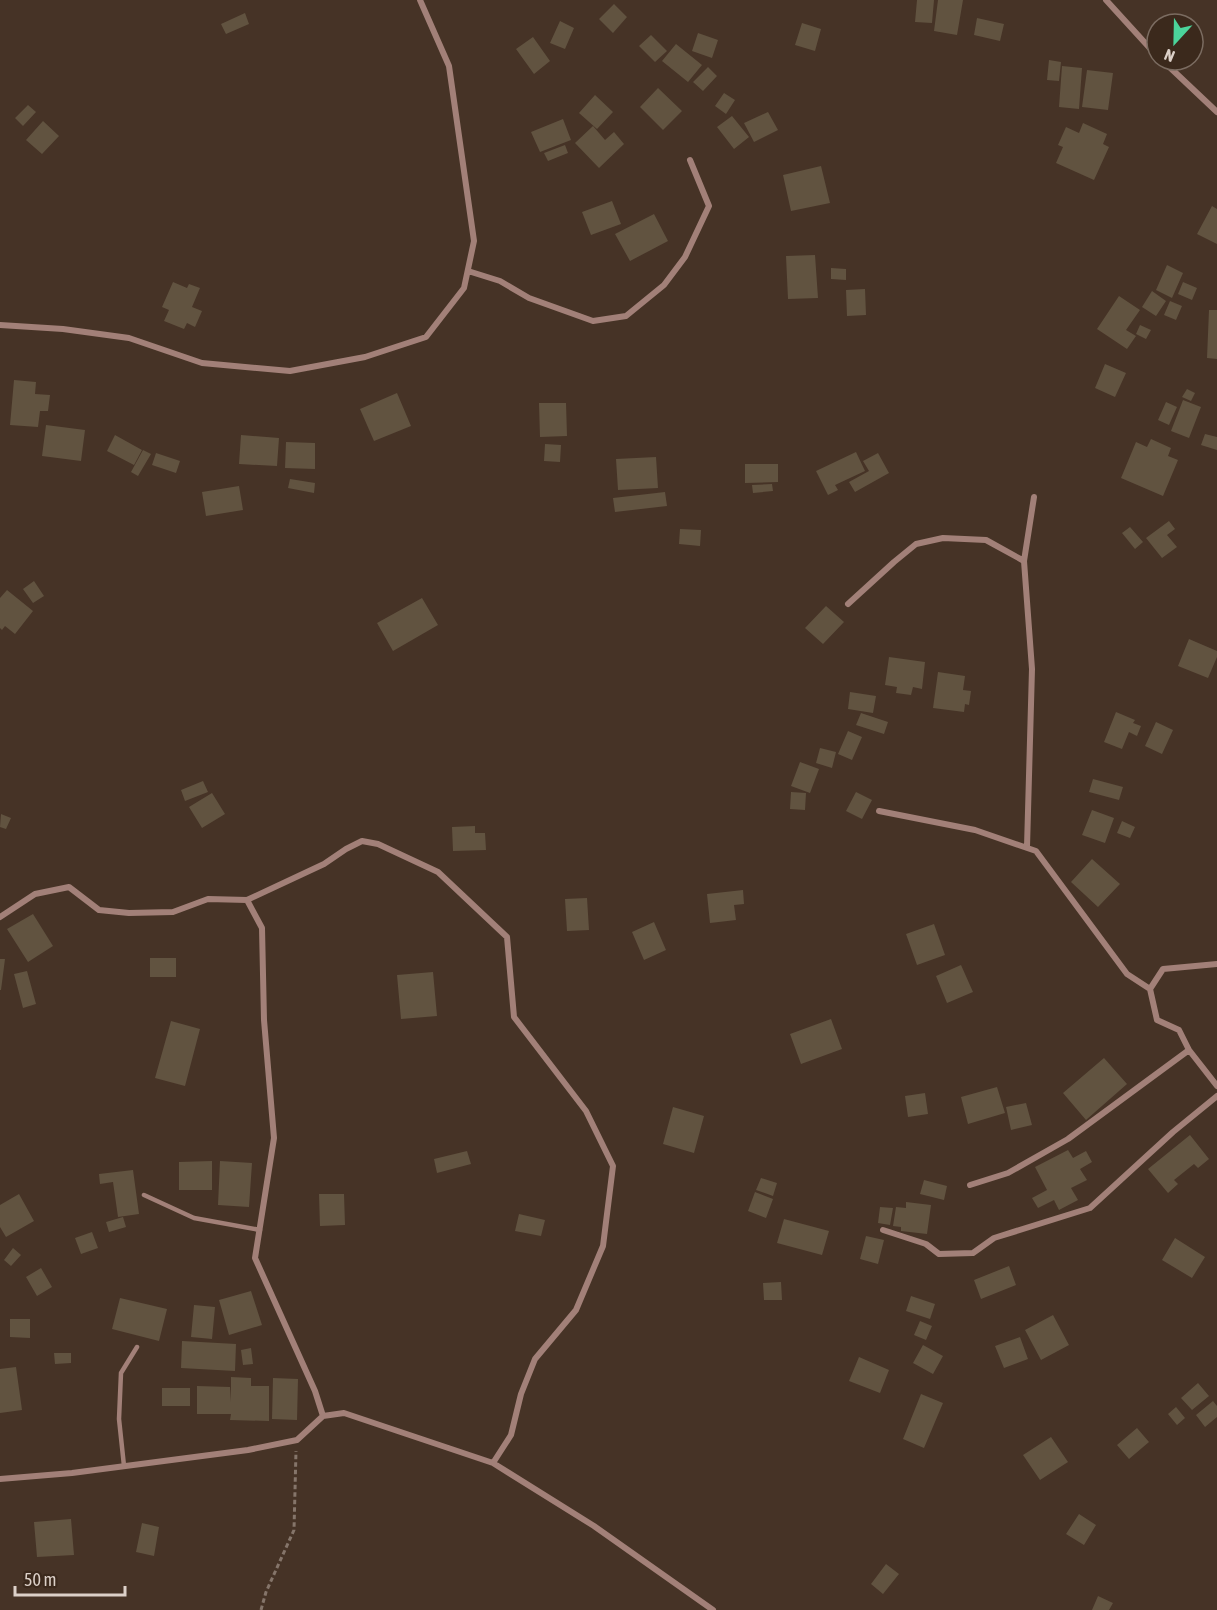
<svg xmlns="http://www.w3.org/2000/svg" width="1217" height="1610" font-family="'Asap Condensed',sans-serif">
	<style>
		.building { fill: #615340 }
		.lines { fill: none; stroke-linecap: round; stroke-linejoin: round }
		.path { stroke: #85756a; stroke-width: 3; stroke-dasharray: 4.5 3; stroke-linecap: butt }
		.lane { stroke: #a28078; stroke-width: 4.5 }
		.street { stroke: #a28078; stroke-width: 6 }
	</style>
	<rect width="100%" height="100%" fill="#463326"/>
	<path class="building" d="M917,0H934L932,23L915,22Z
		M938,0H963L957,35L934,31Z
		M614,4L627,17L613,33L599,19Z
		M245,13L249,24L226,34L221,24Z
		M977,18L1004,24L1000,41L974,35Z
		M560,21L574,28L565,49L550,43Z
		M802,23L821,29L815,51L795,45Z
		M698,33L718,40L712,58L692,51Z
		M651,35L667,51L655,62L639,46Z
		M533,37L550,61L534,74L516,49Z
		M676,44L702,65L688,82L662,61Z
		M1049,60L1061,62L1059,81L1047,80Z
		M1062,66L1082,68L1079,109L1059,107Z
		M708,67L717,76L703,91L693,82Z
		M1087,70L1113,73L1108,110L1082,107Z
		M658,88L682,111L663,130L640,107Z
		M724,93L735,100L726,114L715,106Z
		M595,95L613,112L597,129L579,113Z
		M28,105L36,112L23,126L15,118Z
		M768,112L778,130L754,142L744,123Z
		M732,116L749,137L734,149L717,127Z
		M563,119L571,140L540,152L531,132Z
		M43,121L59,136L42,154L26,140Z
		M1083,123L1107,134L1103,144L1109,147L1094,180L1056,163L1063,147L1058,145L1066,127L1079,133Z
		M593,126L605,140L614,132L624,144L599,168L575,143Z
		M565,145L568,153L548,161L544,153Z
		M821,166L830,203L791,211L783,175Z
		M612,201L621,224L591,235L582,212Z
		M1212,206L1217,209V244L1197,234Z
		M654,214L668,241L630,261L615,234Z
		M815,255L818,298L788,299L786,256Z
		M1167,265L1183,273L1172,298L1156,290Z
		M831,268L846,269V280L831,279Z
		M173,282L187,288L189,284L200,288L192,307L202,311L195,327L187,323L184,329L164,321L169,310L162,307Z
		M1183,282L1197,288L1192,300L1178,294Z
		M865,289L866,315L847,316L846,290Z
		M1152,291L1166,301L1156,316L1142,307Z
		M1119,296L1140,310L1126,330L1136,336L1127,349L1097,329Z
		M1170,301L1182,306L1176,320L1164,315Z
		M1209,310H1217V359L1207,358Z
		M1140,325L1151,330L1146,339L1136,334Z
		M1105,364L1126,373L1115,397L1095,388Z
		M14,380L36,382L35,394L50,395L48,411H40L38,427L10,425Z
		M1187,389L1195,393L1191,401L1182,397Z
		M397,393L411,426L374,441L360,409Z
		M1183,400L1201,407L1189,438L1171,431Z
		M1166,402L1177,407L1169,425L1158,420Z
		M539,403H566L567,436L540,437Z
		M46,425L85,430L81,461L42,456Z
		M1205,434L1217,437V450L1201,445Z
		M115,435L142,450L134,465L107,451Z
		M241,435L279,438L277,466L239,464Z
		M1151,439L1171,448L1168,456L1178,460L1163,496L1121,478L1136,442L1147,447Z
		M286,442L315,443V469L285,468Z
		M545,444L561,445L560,462L544,461Z
		M143,450L151,454L138,476L131,472Z
		M856,452L865,471L835,485L838,490L828,495L816,471Z
		M156,453L180,461L176,473L152,465Z
		M878,453L889,473L855,492L849,482L869,471L863,461Z
		M656,457L658,488L618,490L616,459Z
		M745,464H778V482L745,483Z
		M290,479L315,483L314,493L288,488Z
		M772,484L773,491L753,493L752,485Z
		M239,486L243,510L206,516L202,492Z
		M665,492L667,506L615,512L613,498Z
		M1169,521L1175,529L1167,535L1177,547L1162,558L1146,538Z
		M1130,527L1143,542L1135,549L1122,533Z
		M680,529L701,530L700,546L679,544Z
		M34,581L44,596L33,603L23,589Z
		M7,590L33,611L15,634L5,626L2,630L0,628V598Z
		M422,598L438,625L393,651L377,623Z
		M826,606L844,622L823,644L805,628Z
		M1189,639L1217,651V657L1208,678L1178,666Z
		M889,657L925,662L922,689L913,687L911,695L896,693L897,687L885,685Z
		M938,672L965,676L963,690L971,691L969,705L965,704L964,712L933,708Z
		M850,692L876,696L873,713L848,709Z
		M1116,712L1135,720L1133,723L1141,726L1137,736L1129,732L1122,749L1104,742Z
		M861,713L888,722L884,734L856,725Z
		M1156,722L1173,730L1162,754L1145,746Z
		M848,731L862,737L852,760L838,754Z
		M820,748L836,752L832,768L816,763Z
		M800,762L819,769L810,793L791,786Z
		M1093,779L1123,787L1119,800L1089,792Z
		M203,781L208,792L185,801L181,790Z
		M791,792L806,793L805,810L790,809Z
		M856,792L872,800L862,819L846,811Z
		M212,793L225,814L202,828L189,807Z
		M1092,810L1114,818L1105,843L1082,835Z
		M1,814L11,818L6,829L0,827Z
		M1122,821L1135,827L1130,838L1117,833Z
		M475,826V833H485L486,850L453,851L452,827Z
		M1092,859L1120,884L1098,907L1071,882Z
		M743,890L744,904L734,905L736,920L710,923L707,894Z
		M587,898L589,930L567,931L565,899Z
		M33,914L53,946L28,962L7,929Z
		M654,922L666,950L644,960L632,932Z
		M934,924L945,955L917,965L906,934Z
		M150,958H176V977H150Z
		M0,959H5L1,990H0Z
		M961,965L973,992L947,1003L936,976Z
		M27,971L36,1004L23,1008L14,974Z
		M433,972L437,1016L401,1019L397,975Z
		M831,1019L842,1049L801,1064L790,1034Z
		M171,1021L200,1029L185,1086L155,1078Z
		M1104,1058L1127,1084L1086,1120L1063,1093Z
		M997,1087L1005,1113L968,1124L961,1097Z
		M925,1093L928,1114L908,1117L905,1096Z
		M1026,1103L1032,1125L1011,1130L1006,1107Z
		M673,1107L704,1116L694,1153L663,1144Z
		M1190,1135L1209,1159L1198,1168L1194,1164L1174,1180L1178,1184L1168,1193L1148,1169Z
		M1068,1150L1073,1158L1086,1151L1092,1162L1080,1169L1087,1180L1071,1188L1078,1200L1059,1210L1054,1200L1038,1208L1032,1198L1047,1190L1035,1167Z
		M467,1151L471,1164L437,1173L434,1159Z
		M212,1161V1190H179V1162Z
		M220,1161L252,1163L249,1207L218,1205Z
		M133,1170L139,1214L118,1217L113,1182L100,1184L99,1174Z
		M761,1178L777,1183L773,1196L756,1190Z
		M924,1180L947,1186L944,1200L920,1194Z
		M755,1192L773,1199L766,1218L748,1211Z
		M19,1194L34,1221L6,1237L0,1227V1205Z
		M319,1194H344L345,1225L320,1226Z
		M906,1202L931,1205L927,1234L901,1231V1227L893,1226L896,1207L906,1208Z
		M880,1207L893,1208L890,1225L878,1223Z
		M519,1214L545,1220L541,1236L515,1231Z
		M123,1217L126,1227L109,1232L106,1222Z
		M784,1219L829,1231L822,1255L777,1243Z
		M92,1232L98,1248L81,1254L75,1238Z
		M866,1236L884,1240L878,1264L860,1259Z
		M1175,1238L1205,1257L1192,1278L1162,1260Z
		M13,1248L21,1255L11,1266L4,1260Z
		M1009,1266L1016,1285L981,1299L974,1280Z
		M41,1268L52,1287L37,1296L26,1277Z
		M781,1282L782,1300H764L763,1283Z
		M251,1291L262,1325L229,1335L219,1300Z
		M911,1296L935,1304L930,1319L906,1311Z
		M120,1298L167,1309L159,1341L112,1329Z
		M194,1305L215,1307L212,1339L191,1337Z
		M1053,1315L1069,1345L1041,1360L1025,1330Z
		M10,1319H30V1338L10,1337Z
		M920,1321L932,1326L926,1340L914,1335Z
		M1020,1337L1028,1359L1004,1368L995,1346Z
		M182,1341L236,1344L235,1371L181,1368Z
		M923,1345L943,1356L933,1374L913,1363Z
		M251,1348L253,1364L243,1365L241,1350Z
		M54,1353H71V1363L55,1364Z
		M859,1357L889,1370L880,1393L849,1381Z
		M16,1367L22,1410L0,1413V1369Z
		M231,1377L251,1378V1386H269V1421L230,1420L231,1414H197V1386L230,1387L231,1402Z
		M273,1378L298,1379L297,1420L272,1419Z
		M1198,1383L1209,1396L1192,1410L1181,1398Z
		M162,1388H190V1406H162Z
		M921,1394L943,1403L924,1448L903,1439Z
		M1213,1401L1217,1406V1417L1205,1427L1196,1415Z
		M1176,1407L1185,1418L1177,1425L1168,1414Z
		M1137,1428L1149,1442L1129,1459L1117,1445Z
		M1051,1437L1068,1462L1040,1480L1023,1455Z
		M1079,1514L1096,1525L1084,1545L1066,1534Z
		M71,1519L74,1555L37,1557L34,1522Z
		M142,1523L159,1527L154,1556L136,1552Z
		M886,1564L899,1574L883,1594L871,1584Z
		M1098,1596L1113,1603L1109,1610H1092Z"/>
	<g class="lines">
		<path class="path" d="M261,1610L266,1592L294,1530L296,1451"/>
		<path class="lane" d="M144,1195L194,1218L260,1230
			M124,1466L119,1419L121,1373L137,1347"/>
		<path class="street" d="M1106,0L1157,56
			M1162,60L1217,112
			M468,271L500,281L529,298L593,321L626,316L664,285L685,257L709,206L690,160
			M0,325L63,329L129,338L202,363L290,371L365,357L426,337L464,288L474,241L449,66L420,0
			M848,604L894,562L916,544L943,538L986,540L1024,561
			M879,811L975,830L1036,851L1127,974L1150,989L1157,1020L1179,1030L1189,1050L1217,1086
			M1027,847L1032,669L1024,561L1034,497
			M247,900L324,864L346,849L362,841L378,844L438,872L507,937L514,1017L586,1111L613,1166L603,1246L576,1310L535,1359L521,1394L511,1435L493,1463
			M0,917L35,894L69,887L99,910L129,913L173,912L208,899L247,900L262,928L264,1020L274,1138L255,1258L315,1391L323,1416
			M1150,989L1163,969L1217,964
			M970,1185L1008,1173L1068,1139L1189,1050
			M883,1230L926,1244L939,1254L973,1253L994,1238L1090,1208L1173,1132L1217,1096
			M0,1479L72,1473L248,1450L297,1440L323,1416L344,1413L493,1463L594,1526L713,1610"/>
	</g>
	<g transform="translate(1175 42) rotate(202)"><circle r="28" fill="#3b291c" stroke="#7b6c61" stroke-width="1.5"/>
	<path d="M0-4.5L10 22L0 15L-10 22Z" fill="#4bd49b"/>
	<text y="-9" font-size="16" font-weight="bold" text-anchor="middle" fill="#dcd0c8">N</text>
	</g>
	<path d="M15 1586v9h110v-9" fill="none" stroke="#dcd0c8" stroke-width="3"/>
	<text x="24" y="1586" font-size="18" fill="#dcd0c8" stroke="#3b291c" stroke-width="4.5" paint-order="stroke">50 m</text>
</svg>
